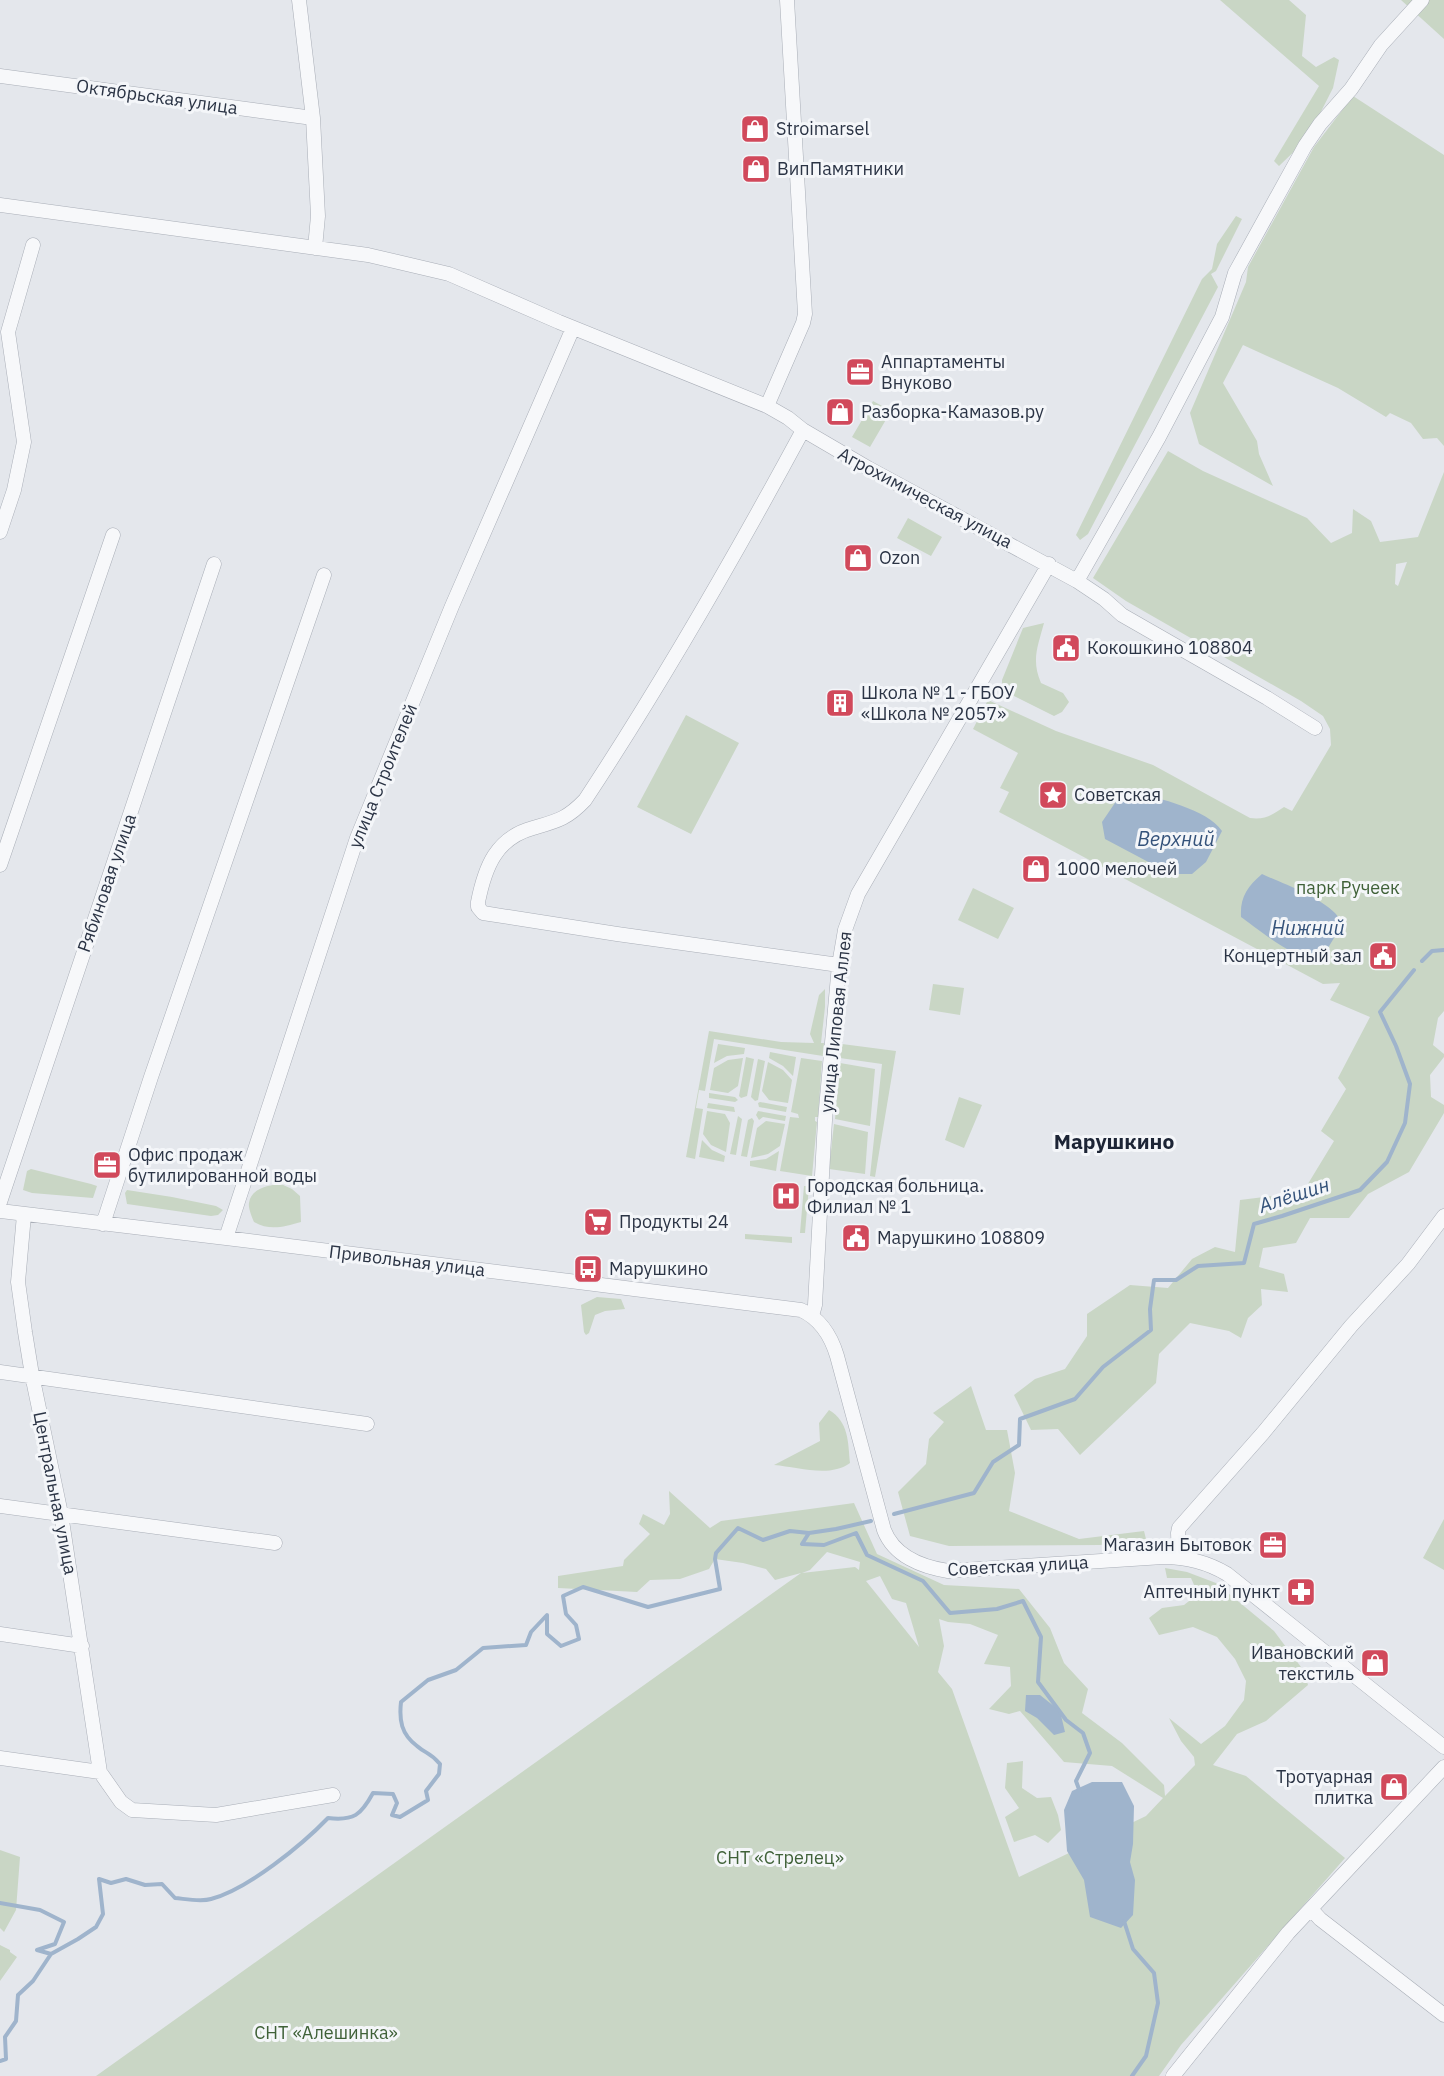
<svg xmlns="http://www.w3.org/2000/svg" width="1444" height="2076" font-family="'IBM Plex Sans',sans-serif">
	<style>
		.green { fill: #c9d6c5; fill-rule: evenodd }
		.water { fill: #9fb4cc }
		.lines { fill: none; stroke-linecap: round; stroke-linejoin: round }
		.stream { stroke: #9fb4cc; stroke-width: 4 }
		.minor-casing { stroke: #a9aeb7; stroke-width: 15 }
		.minor { stroke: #f7f8fa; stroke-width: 14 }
		.labels { text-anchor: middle; stroke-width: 6; stroke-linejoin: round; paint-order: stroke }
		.street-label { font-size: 18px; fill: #2b3445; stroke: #f4f6f9 }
		.poi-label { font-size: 18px; fill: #2b3445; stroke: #f4f6f9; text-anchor: start }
		.park-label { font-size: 18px; fill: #3f6138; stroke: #f4f6f9 }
		.water-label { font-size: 20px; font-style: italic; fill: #34527a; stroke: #f4f6f9 }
		.quarter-label { font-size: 21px; font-weight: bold; fill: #1d2536; stroke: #f4f6f9 }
	</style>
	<rect width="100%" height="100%" fill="#e4e7ec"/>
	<path class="green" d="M1220,0H1289L1306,15L1302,56L1316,67L1334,57L1339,60L1333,88L1307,139L1279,166L1274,161L1319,86Z
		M1401,0H1444V39Z
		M1353,96L1444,155V446L1437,438L1423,439L1411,423L1390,413L1386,417L1338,388L1243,345L1223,383L1257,441L1259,454L1273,486L1199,444L1190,413L1246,282L1248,267L1314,147Z
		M1236,216L1242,219L1216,271L1211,274L1218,287L1088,534L1080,540L1076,535L1202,279L1212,269L1217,244Z
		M873,401L891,411L870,447L852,437Z
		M1168,451L1203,471L1307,518L1331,543L1352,533L1353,509L1371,521L1380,542L1418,537L1444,472V1011L1438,1018L1433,1045L1444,1054V1057L1430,1075L1431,1097L1444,1105V1113L1409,1172L1368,1194L1349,1218H1310L1296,1243L1263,1248L1259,1267L1284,1274L1288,1292L1261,1289L1262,1305L1248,1318L1241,1338L1229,1331L1190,1323L1159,1354L1156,1383L1080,1455L1058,1429L1031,1430L1014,1395L1035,1379L1065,1369L1087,1336V1314L1130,1285L1168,1288L1192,1259L1215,1247L1235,1252L1240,1200L1303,1192L1334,1141L1321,1131L1346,1089L1338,1078L1370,1017L1330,1000L1340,983L1323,984L999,812L1009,792L1000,788L1018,753L973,729L988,700L1056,731L1153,765L1250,818C1265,820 1272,815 1284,807L1292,811L1331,745L1330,729L1323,716L1301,701L1126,601L1093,578ZM1407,562L1398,586L1395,584L1396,564Z
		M908,518L942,537L931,556L897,538Z
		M1044,623C1038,646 1031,660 1041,683L1063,693L1069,702L1062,712L1054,716L1002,690V680L1023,628Z
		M686,715L739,743L691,834L637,807Z
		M973,888L1014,908L998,939L958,920Z
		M933,984L964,988L960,1015L929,1010Z
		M825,989V1007L821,1043H824L823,1056L714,1039L705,1091L699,1090L696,1108L703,1109L695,1159L686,1157L709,1031L781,1042L814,1043L810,1034L819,995Z
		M718,1044L745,1048L744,1054L727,1056L714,1063Z
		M842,1044L896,1051L875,1177L870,1176L882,1064L840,1058Z
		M770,1052L796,1057L793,1076L783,1066L769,1058Z
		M746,1057L754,1059L747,1096L741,1098L739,1096Z
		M743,1058L738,1086L728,1093L710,1090L714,1068L728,1060Z
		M801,1058L822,1061L818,1117H815V1121L817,1122L812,1176L780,1171L790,1117L799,1118L798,1114L791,1112Z
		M758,1059L765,1061L758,1100L755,1101L751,1097Z
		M768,1062L783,1070L792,1080L788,1103L769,1100L762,1091Z
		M840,1063L875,1069L870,1126L835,1119Z
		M709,1093L735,1097L738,1100L735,1102L709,1098Z
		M959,1097L982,1105L964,1148L945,1140Z
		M760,1102L787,1107L786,1112L759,1107L758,1103Z
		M708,1103L734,1107L735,1112L707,1108Z
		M707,1111L725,1114L730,1123L726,1152L711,1145L703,1134Z
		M758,1111L786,1116L785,1121L763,1117L759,1120L756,1115Z
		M738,1116L742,1119L736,1155L730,1154Z
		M752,1118L754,1121L747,1157L741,1156L748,1120Z
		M766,1121L785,1124L780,1146L768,1154L751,1158L757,1128Z
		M834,1124L868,1132L865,1174L829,1169Z
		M702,1140L712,1150L725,1156L724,1162L699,1157Z
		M779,1151L776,1171L750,1166V1161L766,1159Z
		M31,1169L91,1184L97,1186L93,1198L32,1193L23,1190L27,1171Z
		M281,1184L292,1189L300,1196L301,1222C283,1227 270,1231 254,1222C252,1217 248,1208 249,1203C251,1188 269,1185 281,1184Z
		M804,1186H809L805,1233H800Z
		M127,1190L172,1197L216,1206L223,1210L218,1215L211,1216L127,1204L125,1193Z
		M745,1234L792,1237V1243L745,1239Z
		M597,1297L621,1299L625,1309L605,1311L595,1315L589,1333L586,1335L584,1332L581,1305Z
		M971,1386L986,1430H1007L1015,1473L1009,1511L1079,1539L1144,1531L1146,1539L1100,1545L949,1546L910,1536L898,1492L926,1464L929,1439L944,1422L933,1413Z
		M829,1410C849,1422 848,1442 850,1463C830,1478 798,1467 774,1465L820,1441L819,1423Z
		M669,1491L710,1528L721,1521L854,1503L877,1554L944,1585L1019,1589L1050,1628L1064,1663L1088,1689L1082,1713L1122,1743L1164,1785L1165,1796L1195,1765L1194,1757L1181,1741L1169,1718L1201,1744L1225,1726L1244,1700L1246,1681L1235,1659L1217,1637L1193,1627L1159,1635L1149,1618L1162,1608L1184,1605L1198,1594L1191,1578H1167L1165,1568L1187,1572L1216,1583L1274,1631L1304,1671L1308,1685L1266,1721L1237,1734L1213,1765L1246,1776L1345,1858L1181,2045L1159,2076H96L801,1573L775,1580L766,1569L743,1563L715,1559L709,1569L680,1579L650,1580L637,1592L558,1588V1576L623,1566L624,1560L650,1534L639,1524L643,1514L664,1525L670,1514ZM827,1552L860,1562L859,1570L855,1567L802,1573L810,1570ZM880,1576L892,1599L906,1603L919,1647L866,1581ZM939,1619L948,1622L970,1624L998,1635L984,1664L1010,1667L1011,1686L989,1709L1009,1714L1020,1711L1064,1762L1112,1766L1163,1798L1146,1816L1019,1877L952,1689L938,1672L944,1646Z
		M1444,1519V1570L1423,1558Z
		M1023,1761L1022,1788L1037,1798L1051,1797L1058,1815L1061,1830L1048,1843L1035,1835L1014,1842L1005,1817L1019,1808L1005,1788L1007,1763Z
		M0,1850L20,1857L16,1910L4,1932L0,1928Z
		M0,1945L10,1950V1952L17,1957L0,1981Z"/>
	<path class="water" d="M1133,791C1159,799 1207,809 1222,831L1206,862L1192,874H1171L1105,839L1102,822L1119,797Z
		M1262,874C1284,884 1318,896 1335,913C1343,921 1339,930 1334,938C1330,944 1326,953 1321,957C1305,968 1255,927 1241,917C1240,897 1247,887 1262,874Z
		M1026,1695H1040L1060,1711L1065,1732L1054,1735L1037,1718L1025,1711Z
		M1092,1782H1122L1134,1806L1133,1844L1130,1862L1135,1880L1133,1915L1121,1928L1090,1917L1084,1880L1067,1851L1064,1810L1072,1791Z"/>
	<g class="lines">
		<path class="stream" d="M1422,961L1432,951L1444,950
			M894,1514L974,1493L993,1462L1019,1445L1020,1419L1075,1399L1103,1367L1151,1330L1150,1309L1154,1280H1176L1198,1266L1244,1263L1254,1224L1282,1216L1360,1190L1387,1162L1405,1123L1410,1084L1396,1046L1380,1012L1414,970
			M809,1533L802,1544L824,1545L856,1533L867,1555L923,1581L950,1613L997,1609L1023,1601L1041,1637L1038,1682L1066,1720L1083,1733L1090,1753L1076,1781L1080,1792
			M0,1903L40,1910L64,1922L55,1944L37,1950L51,1954
			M1124,1921L1133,1949L1154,1973L1158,2003L1146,2056L1132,2076
			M0,2061L6,2059L5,2037L16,2021L18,1995L33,1981L51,1954L78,1939L96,1927L103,1914L99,1879L111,1883L126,1879L145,1885L162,1884L175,1898C186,1899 201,1902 211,1899C248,1889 302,1845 328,1818C354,1821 361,1815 373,1793L393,1794L397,1803L392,1815L400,1817L428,1800L426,1791L439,1774L440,1764C430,1752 426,1754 417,1746C401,1734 399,1720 401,1702L428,1680L456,1670L483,1648L526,1645L531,1632L547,1615V1634L561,1646L579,1639L576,1625L566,1614L563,1596L583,1587L648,1607L720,1589L715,1559L716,1553L738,1528L763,1540L790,1531L809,1533L836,1529L871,1521"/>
		<g class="minor-casing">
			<path id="minor" d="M299,0L313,118
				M0,76L313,118L318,216L315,248
				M0,205L368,255L449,274L559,322L767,406L788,418L803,430L868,468L1077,581L1104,599L1122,615L1267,698L1315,728
				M767,406L803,323L805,314L787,0
				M803,430C735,556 664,680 585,800C567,819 557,821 533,828C496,838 485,867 478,902V907L483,913L617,934L839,965
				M0,532L14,490L24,442L8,332L33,245
				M1077,581L1159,437L1222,317L1235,273L1305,146L1320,124L1351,89L1381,45L1422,0
				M0,865L113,535
				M0,1202L214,564
				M0,1211L226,1238L801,1310C821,1319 831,1336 837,1356L884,1530C894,1556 922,1567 948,1571L1163,1557C1186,1557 1207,1562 1227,1574L1444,1747
				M24,1215L18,1282L25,1332L32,1375L61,1514L100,1772L121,1802L132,1810L216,1815L333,1795
				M103,1224L151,1077L324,575
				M226,1238L357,838L452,606L573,328
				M812,1316L815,1305L825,1120L839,965L845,930L858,894L1049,564
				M0,1372L367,1424
				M0,1506L275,1543
				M1179,1558L1178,1533L1179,1528L1263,1433L1351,1326L1408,1264L1444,1216
				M0,1634L82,1646
				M0,1758L100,1772
				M1311,1909L1320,1919L1444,2015
				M1173,2076L1288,1933L1444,1767"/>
		</g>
		<use href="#minor" class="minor"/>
	</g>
	<defs>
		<g id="shop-square" transform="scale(1.5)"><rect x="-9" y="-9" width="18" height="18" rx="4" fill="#d1495b" stroke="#f4f6f9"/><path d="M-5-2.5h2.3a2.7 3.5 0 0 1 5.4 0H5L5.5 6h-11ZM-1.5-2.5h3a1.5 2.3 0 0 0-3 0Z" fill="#fff"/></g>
		<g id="office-square" transform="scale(1.5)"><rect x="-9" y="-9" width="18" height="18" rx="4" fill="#d1495b" stroke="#f4f6f9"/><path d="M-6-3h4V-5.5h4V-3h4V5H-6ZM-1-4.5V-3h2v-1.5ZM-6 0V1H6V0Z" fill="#fff"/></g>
		<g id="civic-square" transform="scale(1.5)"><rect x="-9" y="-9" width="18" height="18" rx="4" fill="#d1495b" stroke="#f4f6f9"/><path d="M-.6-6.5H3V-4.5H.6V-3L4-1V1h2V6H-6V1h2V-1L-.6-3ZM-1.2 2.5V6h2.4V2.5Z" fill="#fff"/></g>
		<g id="building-square" transform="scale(1.5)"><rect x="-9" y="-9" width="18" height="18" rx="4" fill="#d1495b" stroke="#f4f6f9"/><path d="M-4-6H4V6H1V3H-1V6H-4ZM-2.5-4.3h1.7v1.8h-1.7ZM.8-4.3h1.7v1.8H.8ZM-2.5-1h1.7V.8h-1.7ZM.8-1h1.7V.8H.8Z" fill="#fff"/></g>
		<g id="sight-square" transform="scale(1.5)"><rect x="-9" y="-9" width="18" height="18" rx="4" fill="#d1495b" stroke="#f4f6f9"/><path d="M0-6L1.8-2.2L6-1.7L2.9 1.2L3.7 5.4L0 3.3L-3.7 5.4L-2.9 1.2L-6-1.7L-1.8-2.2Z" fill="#fff"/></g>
		<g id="hospital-square" transform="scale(1.5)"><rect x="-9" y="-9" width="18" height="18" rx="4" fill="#d1495b" stroke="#f4f6f9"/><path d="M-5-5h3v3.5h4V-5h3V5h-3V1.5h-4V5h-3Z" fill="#fff"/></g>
		<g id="supermarket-square" transform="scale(1.5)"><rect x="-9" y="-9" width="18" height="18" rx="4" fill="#d1495b" stroke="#f4f6f9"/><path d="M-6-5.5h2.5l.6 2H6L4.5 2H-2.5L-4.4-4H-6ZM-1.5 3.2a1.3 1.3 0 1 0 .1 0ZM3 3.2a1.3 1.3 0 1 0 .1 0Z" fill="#fff"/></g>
		<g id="bus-square" transform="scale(1.5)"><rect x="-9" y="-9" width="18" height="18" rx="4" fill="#d1495b" stroke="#f4f6f9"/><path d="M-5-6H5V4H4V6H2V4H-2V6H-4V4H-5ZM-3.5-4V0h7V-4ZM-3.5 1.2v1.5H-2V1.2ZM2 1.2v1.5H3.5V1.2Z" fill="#fff"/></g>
		<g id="pharmacy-square" transform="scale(1.5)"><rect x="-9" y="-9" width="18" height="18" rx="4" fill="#d1495b" stroke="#f4f6f9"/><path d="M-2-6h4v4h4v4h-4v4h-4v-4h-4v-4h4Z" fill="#fff"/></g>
	</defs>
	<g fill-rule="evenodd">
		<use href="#shop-square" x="755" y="129"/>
		<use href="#shop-square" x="756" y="169"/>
		<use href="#office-square" x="860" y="372"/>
		<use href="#shop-square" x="840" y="412"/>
		<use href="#shop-square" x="858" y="558"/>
		<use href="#civic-square" x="1066" y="648"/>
		<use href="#building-square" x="840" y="703"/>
		<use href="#sight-square" x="1053" y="795"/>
		<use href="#shop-square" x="1036" y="869"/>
		<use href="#civic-square" x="1383" y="956"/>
		<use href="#office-square" x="107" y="1165"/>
		<use href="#hospital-square" x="786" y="1196"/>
		<use href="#supermarket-square" x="598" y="1222"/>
		<use href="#civic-square" x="856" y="1238"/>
		<use href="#bus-square" x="588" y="1269"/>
		<use href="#office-square" x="1273" y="1545"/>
		<use href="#pharmacy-square" x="1301" y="1592"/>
		<use href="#shop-square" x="1375" y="1663"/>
		<use href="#shop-square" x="1394" y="1787"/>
	</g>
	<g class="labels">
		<g class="street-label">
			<text transform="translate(157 97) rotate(8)" y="6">Октябрьская улица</text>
			<text transform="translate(925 498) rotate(28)" y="6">Агрохимическая улица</text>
			<text transform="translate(383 776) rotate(-68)" y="6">улица Строителей</text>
			<text transform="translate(107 883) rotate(-71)" y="6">Рябиновая улица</text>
			<text transform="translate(836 1022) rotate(-84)" y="6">улица Липовая Аллея</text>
			<text transform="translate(407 1261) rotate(7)" y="6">Привольная улица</text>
			<text transform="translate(55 1493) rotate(79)" y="6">Центральная улица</text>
			<text transform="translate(1018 1566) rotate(-3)" y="6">Советская улица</text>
		</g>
		<g class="poi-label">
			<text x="776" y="135">Stroimarsel</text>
			<text x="777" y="175">ВипПамятники</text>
			<text x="881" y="368">Аппартаменты<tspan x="881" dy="21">Внуково</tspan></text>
			<text x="861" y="418">Разборка-Камазов.ру</text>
			<text x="879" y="564">Ozon</text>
			<text x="1087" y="654">Кокошкино 108804</text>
			<text x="861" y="699">Школа № 1 - ГБОУ<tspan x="861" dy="21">«Школа № 2057»</tspan></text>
			<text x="1074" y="801">Советская</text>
			<text x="1057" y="875">1000 мелочей</text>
			<text x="1362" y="962" text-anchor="end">Концертный зал</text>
			<text x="128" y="1161">Офис продаж<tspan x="128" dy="21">бутилированной воды</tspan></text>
			<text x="807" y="1192">Городская больница.<tspan x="807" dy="21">Филиал № 1</tspan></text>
			<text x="619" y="1228">Продукты 24</text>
			<text x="877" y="1244">Марушкино 108809</text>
			<text x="609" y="1275">Марушкино</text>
			<text x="1252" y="1551" text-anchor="end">Магазин Бытовок</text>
			<text x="1280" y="1598" text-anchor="end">Аптечный пункт</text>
			<text x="1354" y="1659" text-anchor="end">Ивановский<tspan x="1354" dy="21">текстиль</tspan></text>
			<text x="1373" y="1783" text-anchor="end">Тротуарная<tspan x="1373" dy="21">плитка</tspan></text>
		</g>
		<g class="park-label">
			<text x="1348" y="894">парк Ручеек</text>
			<text x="780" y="1864">СНТ «Стрелец»</text>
			<text x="326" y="2039">СНТ «Алешинка»</text>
		</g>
		<g class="water-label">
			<text x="1176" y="846">Верхний</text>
			<text x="1308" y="935">Нижний</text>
			<text transform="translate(1294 1195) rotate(-18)" y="7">Алёшин</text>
		</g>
		<g class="quarter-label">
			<text x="1114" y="1149">Марушкино</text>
		</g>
	</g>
</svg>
